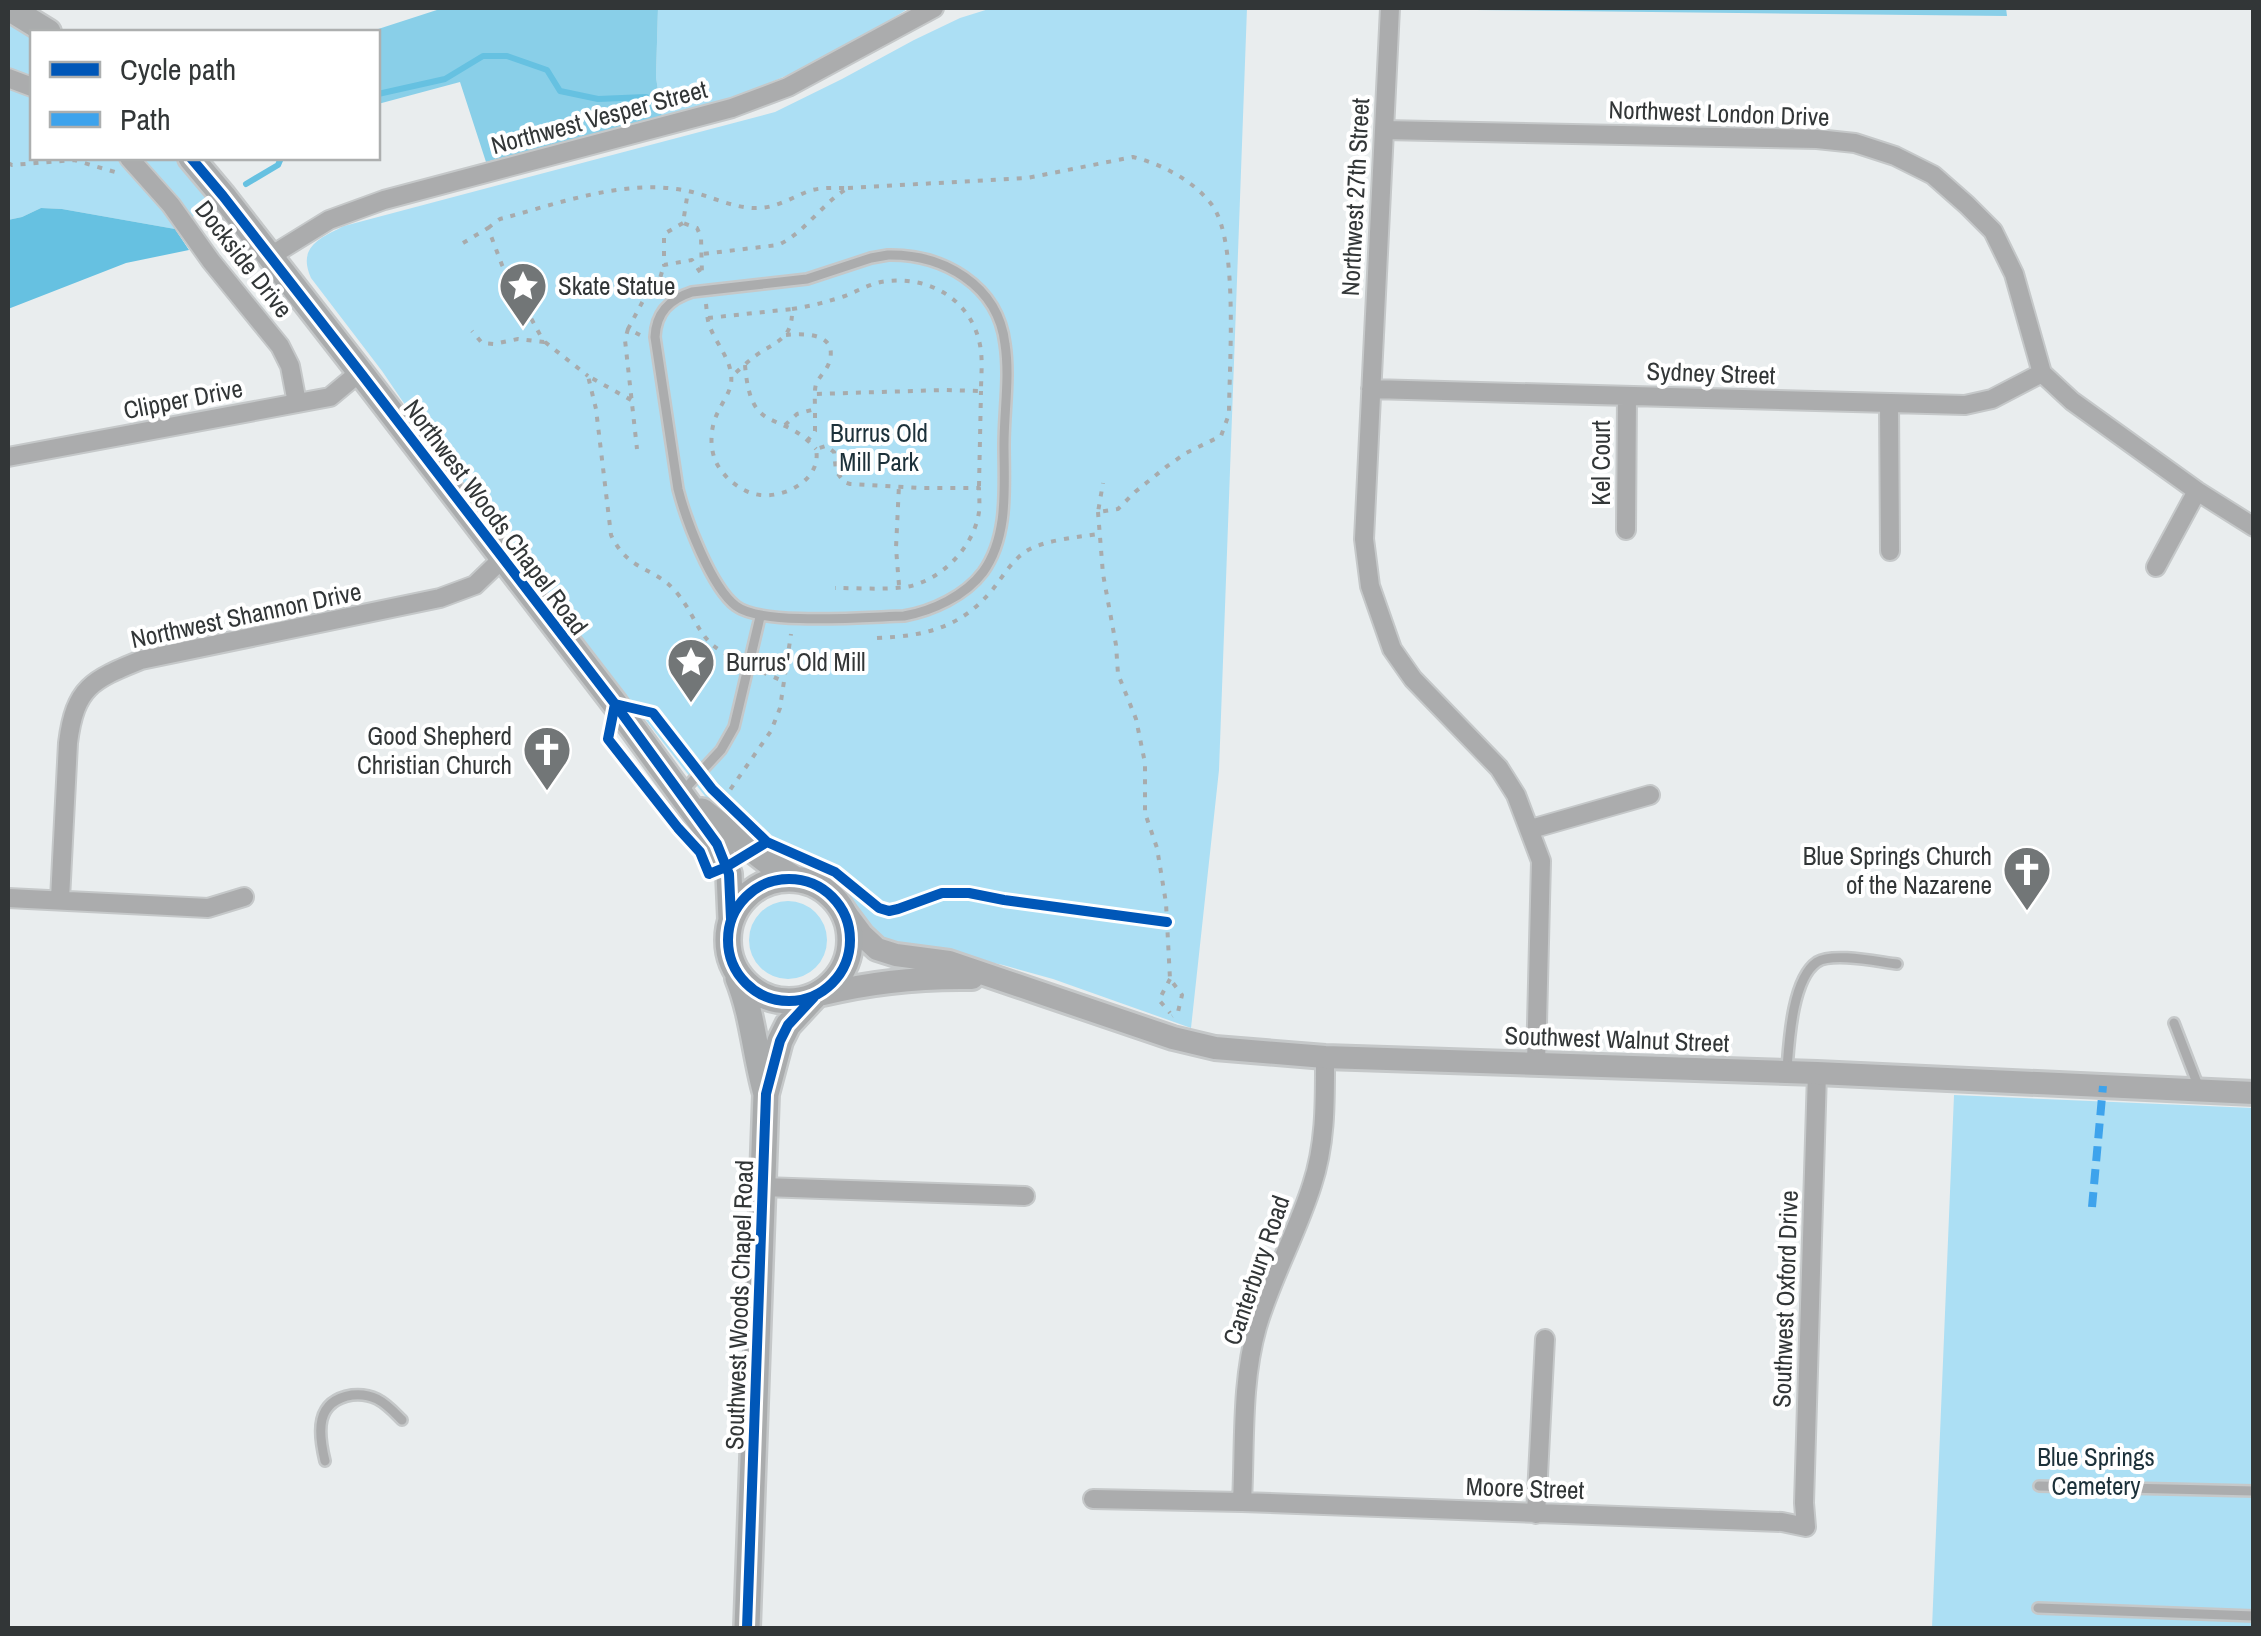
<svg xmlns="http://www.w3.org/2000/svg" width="2261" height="1636" font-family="'Archivo Narrow',sans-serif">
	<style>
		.green { fill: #acdff4 }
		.forest { fill: #89cfe8 }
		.water { fill: #66c1e1 }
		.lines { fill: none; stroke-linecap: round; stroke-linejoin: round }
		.stream { stroke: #66c1e1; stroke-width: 6 }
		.service-casing { stroke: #c5c8c9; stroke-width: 14 }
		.minor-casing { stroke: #c5c8c9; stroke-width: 22 }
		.tertiary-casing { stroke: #c5c8c9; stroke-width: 28 }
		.secondary-casing { stroke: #c5c8c9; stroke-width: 30 }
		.path { stroke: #a8abac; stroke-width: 4; stroke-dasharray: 5 8; stroke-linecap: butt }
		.service { stroke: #abacad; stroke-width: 9 }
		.minor { stroke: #abacad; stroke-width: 18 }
		.tertiary { stroke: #abacad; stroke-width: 22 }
		.secondary { stroke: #aaacad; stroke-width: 25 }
		.quiet { stroke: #3ea3ec; stroke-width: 8; stroke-dasharray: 15 8; stroke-linecap: butt }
		.cycleway-casing { stroke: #fff; stroke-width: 16 }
		.cycleway { stroke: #0057b8; stroke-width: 10 }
		.labels { text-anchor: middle; stroke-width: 8; stroke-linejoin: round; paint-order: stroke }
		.street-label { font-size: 25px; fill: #323637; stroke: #fff }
		.poi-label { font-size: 25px; fill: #323637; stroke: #fff; text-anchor: start }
		.park-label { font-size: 25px; fill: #1c313a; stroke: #fff }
	</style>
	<rect width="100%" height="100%" fill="#e9edee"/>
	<path class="green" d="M8,8L32,32V158H191L223,196L175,229L62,209L41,208L22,217L8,220Z
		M658,8H909L865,36L802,69L731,99L662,117L656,77Z
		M992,8H1247L1219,770L1191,1028L1053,979L1003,965L962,956L911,951L881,940L853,909L823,882L782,863L715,809L442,459L382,371L311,278C297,247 320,238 344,226L775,112L842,79L914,40L960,18Z
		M749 940a39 39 0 1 1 78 0a39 39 0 1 1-78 0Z
		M1954,1095L2253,1108V1628H1932Z"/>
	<path class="forest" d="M443,8H500L502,9L510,8H658L656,77L662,117L486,162L460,82L378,104V32H369Z
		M1475,8H2006L2007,16L1475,10Z"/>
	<path class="water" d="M41,208L62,209L175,229L189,250L126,263L8,309V220L22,217Z"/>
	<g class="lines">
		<path class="stream" d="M378,94L445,79L483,56H507L547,70L560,91L598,99L646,97
			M246,184L278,165L281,158"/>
		<g class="service-casing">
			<path id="service" d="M888,255C943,254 998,285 1005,344C1010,377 1004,411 1004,445C1004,486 1009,536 983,572C965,596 932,611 904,616C867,617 762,626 736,606C711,587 686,520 678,489L655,337C656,312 670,299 692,292L807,279L871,258Z
				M682,792L721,750L734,727L760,617
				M2174,1023L2199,1088
				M1787,1069C1789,1042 1792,979 1817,962C1833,952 1879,962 1897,964
				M325,1461C318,1432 315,1401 352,1395C361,1394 369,1395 377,1399C387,1404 394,1412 402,1420
				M2039,1486L2254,1491
				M2038,1608L2254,1616"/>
		</g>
		<g class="minor-casing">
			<path id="minor" d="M1390,8L1364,539L1370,586L1392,649L1413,679L1499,768L1516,795L1541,861L1536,1064
				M8,78L32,87
				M1384,130L1817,139L1855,143L1895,156L1933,175L1967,205L1993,231L2014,274L2042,373L2072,401L2197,491L2254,527
				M129,158L171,205L211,261L280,346L290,366L297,403
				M269,257L329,220L384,200L732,108L788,87L934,8
				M1371,389L1965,405L1992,399L2042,373
				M1889,403L1890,551
				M8,457L330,397L360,372
				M1626,530L1627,396
				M2156,567L2197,491
				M1531,829L1650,795
				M8,898L208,908L244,897
				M60,899L68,743C75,687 92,680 141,660L440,598L475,585L502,559
				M763,1187L1025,1196
				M1093,1499L1242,1502L1782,1522L1806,1527L1804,1503L1817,1073
				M1242,1502C1245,1445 1241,1383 1257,1327C1271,1279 1297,1233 1312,1185C1326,1143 1325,1100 1325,1057
				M1536,1514L1545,1339"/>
		</g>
		<g class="tertiary-casing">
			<path id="tertiary" d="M844,911L862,935L877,949L896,955L949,962L1173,1038L1215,1048L1325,1057L1817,1073L2254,1093
				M823,994C872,982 921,977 972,978"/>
		</g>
		<g class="secondary-casing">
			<path id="secondary" d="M9,8L48,32
				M191,158L223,196L360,372L615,704L717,844L729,874L731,919
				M702,811L771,864L795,879
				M728 940a61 61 0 1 1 122 0a61 61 0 1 1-122 0Z
				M738,978C753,1015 755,1055 766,1094
				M747,1628L766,1094L780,1041L788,1025L814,997"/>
		</g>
		<path class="path" d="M8,163L12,165L74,160L115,172
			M848,188L1027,178L1133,157C1162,164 1194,181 1212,205C1239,241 1229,366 1229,414L1221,436L1186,453L1166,467L1135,492L1118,509L1098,512L1103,483
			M683,223L664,234V265L692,260L702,275L701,237L697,228L683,223L688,191
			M488,228L500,219C557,204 623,179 683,190C707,194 733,209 758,208C776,208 793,197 809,191C822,187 834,188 848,188C822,203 805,233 778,245L702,254
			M463,243L488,228L502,265L544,342L518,339L494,344L482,343L472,331
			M706,304C707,312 707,320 710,327C717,346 734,362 731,384C729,394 722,403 718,412C710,427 709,449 717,464C725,479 743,493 760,495C786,498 822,479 816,449L826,446L834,452L836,471L844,482L850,484L921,488H979C979,496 980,504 979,512C974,547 941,581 906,587C883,590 858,588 835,588
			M792,309C811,306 827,302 845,296C857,291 868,285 881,282C926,274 971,298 980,345C983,360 981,376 981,391L946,390L815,394
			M708,318L792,309C793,340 776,341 755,356C747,362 739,370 731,377
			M628,329L625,340L637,449
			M640,335L628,329L644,299L655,295L664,265
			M786,335C805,333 839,333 829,363C826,371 819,377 816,384C814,392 815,401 815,409
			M545,342L588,376
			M745,365C751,438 779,407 816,449
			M631,400L588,376L596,409L611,535C629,573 655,566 677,593C700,621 696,641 734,658
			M785,425L797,414L815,409V431L808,440
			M979,486L981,391
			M1098,512L1103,574L1116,645L1118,674L1136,719L1145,763V813L1157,848L1166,903L1170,979L1182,995L1178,1012L1172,1016
			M899,585L896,548L899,485
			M877,638C925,636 961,628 993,589C1004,575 1014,557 1030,549C1047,540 1078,537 1098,534
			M762,672L785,682
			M723,800L771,731L780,708L791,634
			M1170,979L1159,1000L1170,1013"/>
		<use href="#service" class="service"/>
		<use href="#minor" class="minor"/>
		<use href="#tertiary" class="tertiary"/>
		<use href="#secondary" class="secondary"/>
		<path class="quiet" d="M2092,1207L2103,1086"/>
		<g class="cycleway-casing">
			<path id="cycleway" d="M191,158L223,196L360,372L615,704L717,844L729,874L731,919
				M615,704L653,713L712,789L767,842L835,872L879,908L889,911L898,909L942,893H969L1004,900L1167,922
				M615,704L608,739L678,828L700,852L709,874L726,867L767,842
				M728 940a61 61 0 1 1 122 0a61 61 0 1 1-122 0Z
				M747,1628L766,1094L780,1041L788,1025L814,997"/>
		</g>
		<use href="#cycleway" class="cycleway"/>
	</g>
	<defs>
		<g id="sight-pin" transform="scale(2.5)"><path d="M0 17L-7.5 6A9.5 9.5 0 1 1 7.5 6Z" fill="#727677" stroke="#fff"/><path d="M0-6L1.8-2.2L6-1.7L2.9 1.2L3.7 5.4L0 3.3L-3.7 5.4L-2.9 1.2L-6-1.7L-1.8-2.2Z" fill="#fff"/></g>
		<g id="church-pin" transform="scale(2.5)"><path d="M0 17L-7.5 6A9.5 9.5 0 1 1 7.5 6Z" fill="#727677" stroke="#fff"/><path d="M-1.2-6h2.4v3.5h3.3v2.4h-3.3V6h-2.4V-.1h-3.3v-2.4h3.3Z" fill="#fff"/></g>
	</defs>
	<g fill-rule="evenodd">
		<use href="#sight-pin" x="523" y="286"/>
		<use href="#sight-pin" x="691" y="662"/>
		<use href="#church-pin" x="547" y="750"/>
		<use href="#church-pin" x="2027" y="870"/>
	</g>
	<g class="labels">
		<g class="street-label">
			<text transform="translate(1719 113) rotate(2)" y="9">Northwest London Drive</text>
			<text transform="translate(599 117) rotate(-15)" y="9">Northwest Vesper Street</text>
			<text transform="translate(1355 197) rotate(-87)" y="9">Northwest 27th Street</text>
			<text transform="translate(244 259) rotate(52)" y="9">Dockside Drive</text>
			<text transform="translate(1711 373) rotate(2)" y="9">Sydney Street</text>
			<text transform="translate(183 399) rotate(-11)" y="9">Clipper Drive</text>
			<text transform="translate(1601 463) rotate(-90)" y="9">Kel Court</text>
			<text transform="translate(496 517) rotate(53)" y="9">Northwest Woods Chapel Road</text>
			<text transform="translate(246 615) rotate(-12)" y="9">Northwest Shannon Drive</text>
			<text transform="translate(1617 1039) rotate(2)" y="9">Southwest Walnut Street</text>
			<text transform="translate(1256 1270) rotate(-71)" y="9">Canterbury Road</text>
			<text transform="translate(1785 1299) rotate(-88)" y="9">Southwest Oxford Drive</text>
			<text transform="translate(739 1305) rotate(-88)" y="9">Southwest Woods Chapel Road</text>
			<text transform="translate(1525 1488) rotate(2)" y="9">Moore Street</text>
		</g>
		<g class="poi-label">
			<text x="558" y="295">Skate Statue</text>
			<text x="726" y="671">Burrus' Old Mill</text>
			<text x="512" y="745" text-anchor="end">Good Shepherd<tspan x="512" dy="29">Christian Church</tspan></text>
			<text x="1992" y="865" text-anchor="end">Blue Springs Church<tspan x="1992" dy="29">of the Nazarene</tspan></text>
		</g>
		<g class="park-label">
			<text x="879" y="442">Burrus Old<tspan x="879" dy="29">Mill Park</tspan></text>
			<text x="2096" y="1466">Blue Springs<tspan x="2096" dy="29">Cemetery</tspan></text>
		</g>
	</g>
	<rect width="2261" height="1636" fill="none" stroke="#323637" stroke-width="20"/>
	<rect x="30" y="30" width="350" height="130" fill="#ffffff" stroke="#adafaf" stroke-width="2.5"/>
	<rect x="50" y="62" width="50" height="15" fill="#0057b8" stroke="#adafaf" stroke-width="2.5"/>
	<text x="120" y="80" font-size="30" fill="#323637">Cycle path</text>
	<rect x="50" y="112" width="50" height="15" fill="#3ea3ec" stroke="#adafaf" stroke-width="2.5"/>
	<text x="120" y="130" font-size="30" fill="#323637">Path</text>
</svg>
